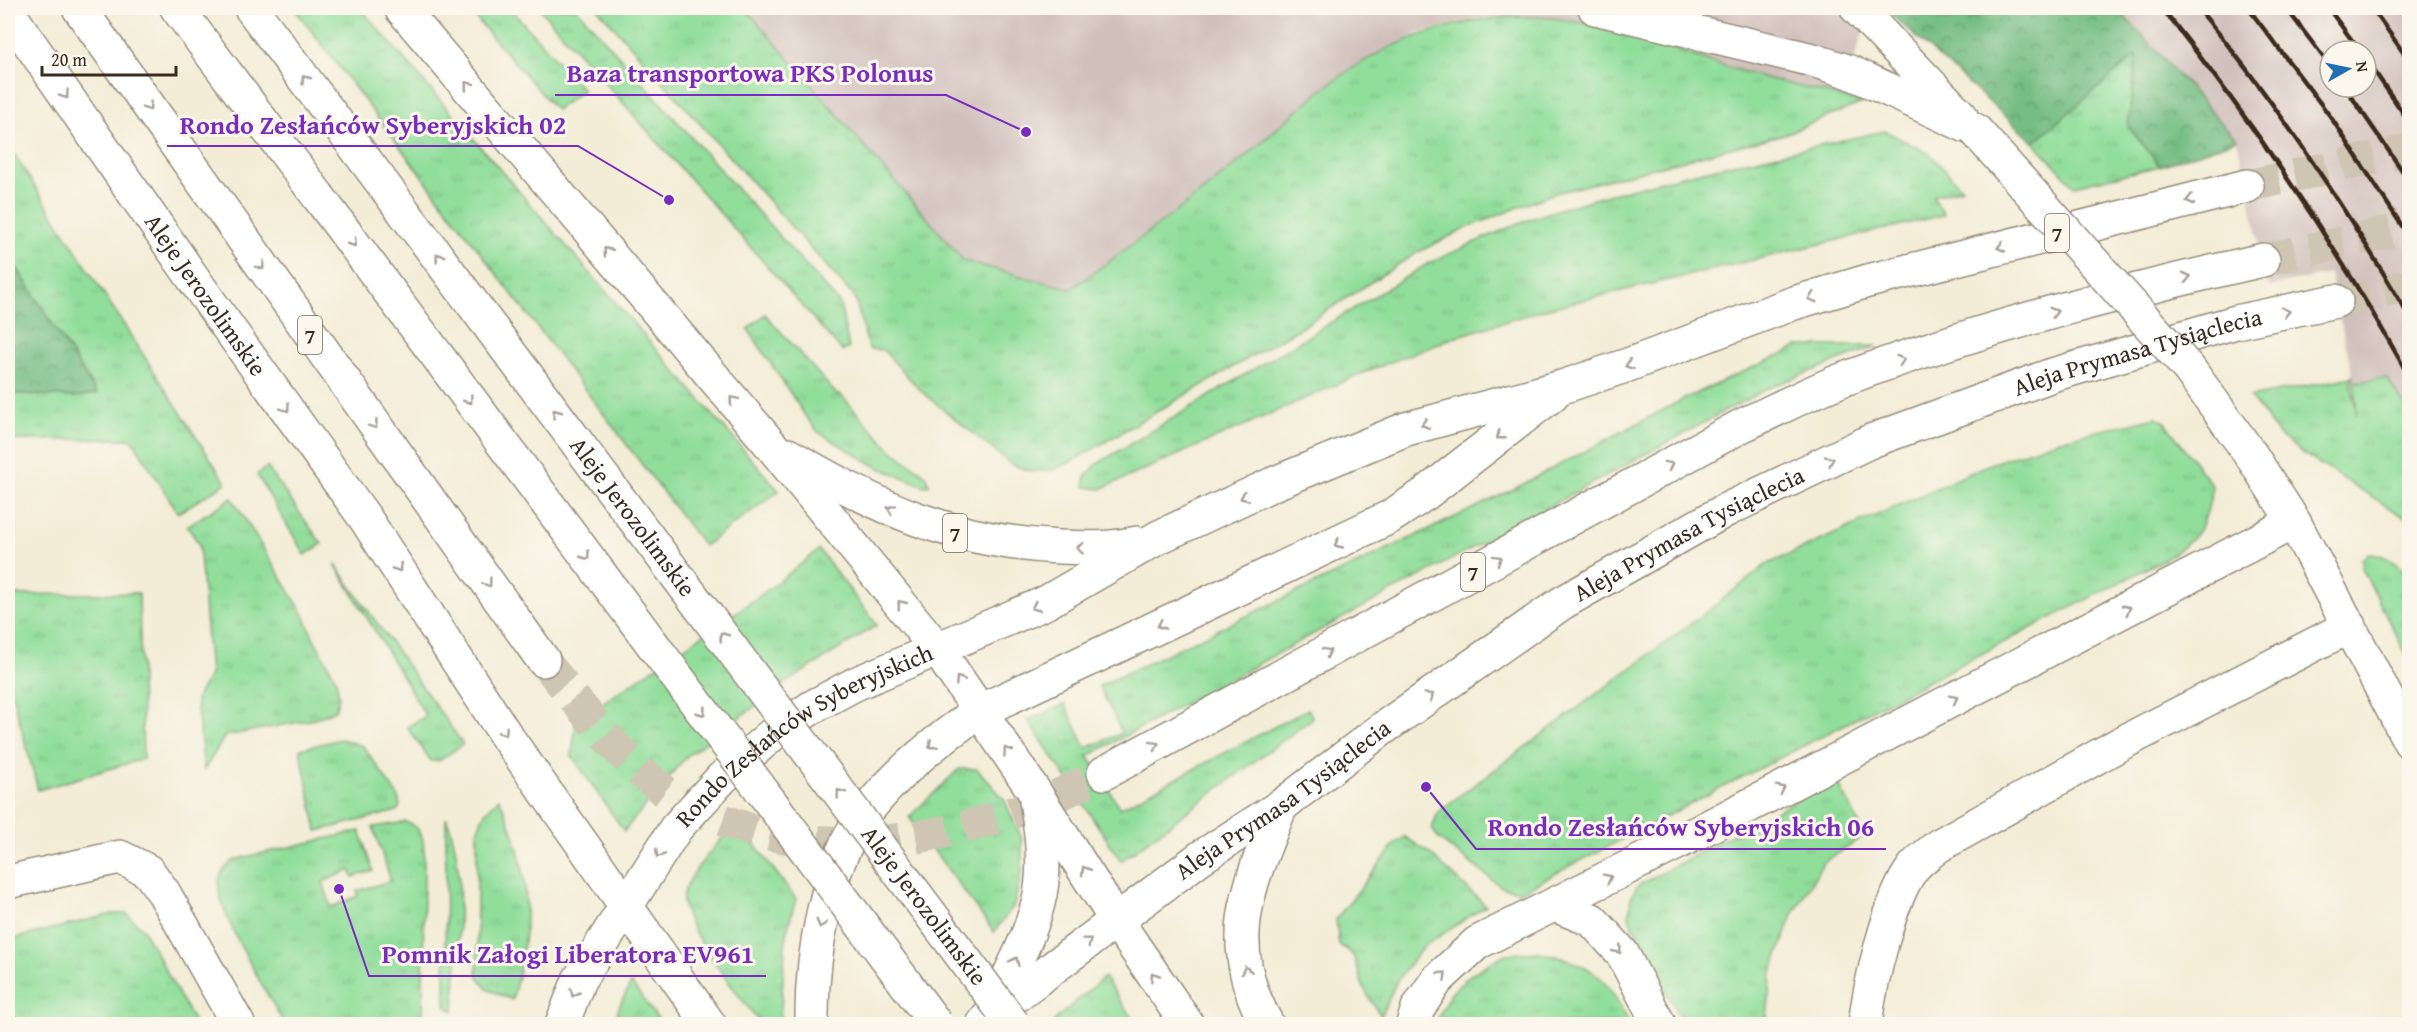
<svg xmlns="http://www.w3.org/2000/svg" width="2417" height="1032" font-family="'Gentium Book Plus',serif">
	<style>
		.industrial { fill: #d0c0bc; fill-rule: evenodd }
		.grass { fill: url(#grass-tufts); stroke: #66845c; stroke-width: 1.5 }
		.forest { fill: url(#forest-crowns); stroke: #587450; stroke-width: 1.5 }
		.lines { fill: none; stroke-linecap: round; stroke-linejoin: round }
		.major-tunnel { stroke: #cec6b2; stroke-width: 33; stroke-dasharray: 33 16; stroke-linecap: butt }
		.minor-casing { stroke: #978c7a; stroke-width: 36 }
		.major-casing { stroke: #978c7a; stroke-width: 36 }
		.minor { stroke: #fff; stroke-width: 33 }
		.major { stroke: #fff; stroke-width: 33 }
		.rail { stroke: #3b2a1e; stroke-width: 4.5 }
		.minor-bridge-casing { stroke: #978c7a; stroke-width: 36; stroke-linecap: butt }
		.major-bridge-casing { stroke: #978c7a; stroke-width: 36; stroke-linecap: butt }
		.minor-bridge { stroke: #fff; stroke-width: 33 }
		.major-bridge { stroke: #fff; stroke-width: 33 }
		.oneway { stroke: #a79f9a }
		.labels { text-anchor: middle; stroke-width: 6; stroke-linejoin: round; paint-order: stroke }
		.shield { fill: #fbf7ec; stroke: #75685c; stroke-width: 1.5 }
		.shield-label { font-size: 22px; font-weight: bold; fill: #3b2a1e }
		.street-label { font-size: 24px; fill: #3b2a1e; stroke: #fbf7ec }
		.leader { fill: none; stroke: #7b2cbf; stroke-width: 2 }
		.callout-dot { fill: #7b2cbf; stroke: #fbf7ec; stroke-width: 2 }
		.callout-label { font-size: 26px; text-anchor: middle; font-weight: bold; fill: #7b2cbf; stroke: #fbf7ec; stroke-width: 6; stroke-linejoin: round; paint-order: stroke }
	</style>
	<defs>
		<pattern id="grass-tufts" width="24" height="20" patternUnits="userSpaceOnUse" patternTransform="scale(1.5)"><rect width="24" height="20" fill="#91de9b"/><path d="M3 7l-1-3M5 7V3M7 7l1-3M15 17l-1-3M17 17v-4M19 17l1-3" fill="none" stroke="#7ebf85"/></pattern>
		<pattern id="forest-crowns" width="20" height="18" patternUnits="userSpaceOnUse" patternTransform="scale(1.5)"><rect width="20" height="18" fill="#74bd83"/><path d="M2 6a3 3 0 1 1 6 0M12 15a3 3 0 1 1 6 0" fill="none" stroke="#609a6b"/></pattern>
	</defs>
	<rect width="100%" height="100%" fill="#fbf7ec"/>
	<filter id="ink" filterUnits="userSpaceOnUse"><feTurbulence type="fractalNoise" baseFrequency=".0167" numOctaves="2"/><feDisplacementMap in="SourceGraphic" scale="12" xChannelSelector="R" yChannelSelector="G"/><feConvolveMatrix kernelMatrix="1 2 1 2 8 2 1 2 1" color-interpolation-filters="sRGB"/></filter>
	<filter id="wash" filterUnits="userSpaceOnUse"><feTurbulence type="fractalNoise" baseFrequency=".008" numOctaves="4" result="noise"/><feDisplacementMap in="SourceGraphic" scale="24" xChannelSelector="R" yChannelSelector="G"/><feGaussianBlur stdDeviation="1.35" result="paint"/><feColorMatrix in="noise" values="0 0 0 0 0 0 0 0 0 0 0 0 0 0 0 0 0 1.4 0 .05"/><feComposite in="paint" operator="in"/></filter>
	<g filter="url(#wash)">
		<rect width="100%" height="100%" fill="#f3edd7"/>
		<path class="industrial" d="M667,8H1872L1841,97L1494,16L1464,21L1421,32L1372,57L1324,88L1234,167L1071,289L965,283Z
			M2117,8H2409V413L2387,378L2354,382L2330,273L2269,287L2237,140ZM2330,51H2366V87H2330Z"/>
		<path class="grass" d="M294,8H360L779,491L704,546Z
			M467,8H510L583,90L556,110Z
			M539,8H576L840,304L849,348L842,351Z
			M597,8H745L964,261L1071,289C1126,249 1182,209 1234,166C1265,141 1292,113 1323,89C1390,37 1468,11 1552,18C1611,24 1674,51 1731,68C1774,82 1819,90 1862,103L1785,134L1552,194L1469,227L1416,253L1300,328L1069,463L1052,470L1031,471L1012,465L922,392L883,350L869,349L855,298Z
			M2137,54L2128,126L2160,166L2074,186L2034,142Z
			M1885,131L1930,154L1962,188L1933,196L1944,215L1549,308L1455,337L1360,374L1101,489L1085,487V477L1097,464L1429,263C1472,244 1515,223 1560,209C1667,176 1777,155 1885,131Z
			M8,145L226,483L178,513L132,439L8,440V393L72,397L97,394L8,254Z
			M765,314L838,396L840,394L891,450L926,475L929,485L924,486L877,467L818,432L806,417L748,329Z
			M1800,346H1877L1768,388L1088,756L1120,808L1308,709L1313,718L1121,861L1028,720L1065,704L1086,748L1122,733L1099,686L1508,492L1684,399Z
			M2353,377L2351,384L2357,416L2354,382L2387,378L2409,413V520L2302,453L2279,435L2250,397Z
			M2156,417L2164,421L2213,487C2204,527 2202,535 2167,558L1522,891L1503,888L1439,839L1432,829L1438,812L1713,607L1766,565L1990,464L2060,440Z
			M267,467L322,544L305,555L257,475Z
			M232,498L303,613L314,639L336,679L339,698L335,710L315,719L225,736L204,770L196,699L210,674L199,544L187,526Z
			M819,550L877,625L792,679L687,756L624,831L572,756L576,721L757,598Z
			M2369,553C2385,553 2398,565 2409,575V660L2362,568V559Z
			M335,564L463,744L439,761H431L407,727L426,716Z
			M139,593L143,759L38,790L12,693H8V595Z
			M341,739L363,746L398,796L400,806L397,811L317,831L300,749Z
			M959,769H977L1004,799L1022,839V869L1014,906L994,932L909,817Z
			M1836,779L1865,835L1823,863L1793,914L1772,972L1766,1024H1683L1629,917L1631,897L1637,886Z
			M499,798C532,868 533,926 512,1000L487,989L477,975V832L484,814Z
			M446,817C469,870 456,953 454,1011L445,1006Z
			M737,821L796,899L786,934L780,1024H761C743,999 678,924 683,896C688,872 722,840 737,821Z
			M406,822C419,826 422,833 424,847L423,1024H284C268,993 217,915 219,883C219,871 228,864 237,859L360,831L373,871L353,877L350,870L323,882L331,907L358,896L357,891L391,881L373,827Z
			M1405,837L1428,852L1486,906L1424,946L1398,979L1381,1016C1375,1006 1366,995 1362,983C1355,966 1359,954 1339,945L1336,919L1396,843Z
			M112,914H127L143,929L195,1024H8V940Z
			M1540,952C1596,966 1604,974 1630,1024H1435L1450,994L1471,974L1505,954Z
			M1104,977L1136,1024H1052L1056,1019Z
			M631,983L662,1024H615L619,1007Z"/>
		<path class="forest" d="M1884,8H2117L2237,140L2160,166L2128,126L2137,55L2034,142Z
			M8,254L97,394L72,397L8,393Z"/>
	</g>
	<g filter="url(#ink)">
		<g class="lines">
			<path class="major-tunnel" d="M2247,186L2410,150
				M2263,260L2410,228
				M2336,301L2410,285
				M543,660C584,710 621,761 674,798C684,806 699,810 711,815C835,871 989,834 1104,773"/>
			<g class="minor-casing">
				<path id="minor" d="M1595,8L1813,60L1850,72L1975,130
					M1857,8L1961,116
					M2251,455L2294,522L2410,742
					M8,882L120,857L148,871L164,893L238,1024
					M1555,905L1592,920L1622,953L1659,1024
					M1413,1024L1418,1008L1437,980L1477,943L1685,839L2294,522
					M1865,1024C1870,985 1889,899 1913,868C1919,860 1930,853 1938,846L2120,744L2350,626"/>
			</g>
			<g class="major-casing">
				<g id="major">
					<path d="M79,8L543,660"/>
					<path d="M177,8L318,196"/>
					<path d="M251,8L365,160"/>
					<path d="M401,8L771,445L938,650L1034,791L1116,920L1187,1024"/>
					<path id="s1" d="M8,12L209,301L365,518L507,737L709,1024"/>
					<path d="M788,455C882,509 948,541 1059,547C1085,548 1111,549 1137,543"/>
					<path d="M1104,773L1743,425C1778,409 1812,391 1847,378C1983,327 2123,292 2263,260"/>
					<path d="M993,1009C1009,975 1029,940 1038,903C1047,871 1042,833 1036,801"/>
					<path id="s2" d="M562,1024L579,980L676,828L722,778L774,733L814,706L855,684L1045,603L1159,537L1273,484L1406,429L1562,387L1628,365L1794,303L1868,281L2247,186"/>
					<path d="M812,1024C811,959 825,863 867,811C898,771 938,739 980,711L1390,517L1425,494L1552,395"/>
					<path id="s3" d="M983,1024L991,1014L1200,858L1281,806L1382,729L1562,603L1726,510L1871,441L2052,375L2236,322L2336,301"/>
					<path d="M1267,1024C1221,943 1249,885 1281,806"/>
				</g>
			</g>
			<use href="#minor" class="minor"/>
			<use href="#major" class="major"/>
			<path class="rail" d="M2162,8C2255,124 2337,247 2410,378
				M2198,8C2278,104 2347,210 2410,318
				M2248,8L2330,116L2410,238
				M2286,8L2330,66
				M2328,8L2360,51
				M2372,8L2410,62
				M2366,59L2410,123
				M2345,87L2410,182"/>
			<g class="minor-bridge-casing">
				<path id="minor-bridge" d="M1975,130L2189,369L2251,455"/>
			</g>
			<g class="major-bridge-casing">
				<g id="major-bridge">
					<path id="s4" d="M365,160L1013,1024"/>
					<path d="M318,196L936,1024"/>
				</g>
			</g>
			<use href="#minor-bridge" class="minor-bridge"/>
			<use href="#major-bridge" class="major-bridge"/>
		</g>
		<defs><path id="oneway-chevron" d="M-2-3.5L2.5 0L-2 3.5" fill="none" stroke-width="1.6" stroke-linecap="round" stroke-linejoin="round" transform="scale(1.5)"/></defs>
		<g class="oneway">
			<use href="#oneway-chevron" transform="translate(305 79) rotate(-127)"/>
			<use href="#oneway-chevron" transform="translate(468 85) rotate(-130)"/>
			<use href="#oneway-chevron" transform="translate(65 95) rotate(55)"/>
			<use href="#oneway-chevron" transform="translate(148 107) rotate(55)"/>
			<use href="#oneway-chevron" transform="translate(2190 200) rotate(166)"/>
			<use href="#oneway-chevron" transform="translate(353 243) rotate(53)"/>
			<use href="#oneway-chevron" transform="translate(2001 247) rotate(166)"/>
			<use href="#oneway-chevron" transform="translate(607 251) rotate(-130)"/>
			<use href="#oneway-chevron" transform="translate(439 257) rotate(-127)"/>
			<use href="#oneway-chevron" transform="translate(261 266) rotate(54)"/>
			<use href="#oneway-chevron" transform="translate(2187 277) rotate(-13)"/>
			<use href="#oneway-chevron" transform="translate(1812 298) rotate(163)"/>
			<use href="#oneway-chevron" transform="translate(2054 312) rotate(-16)"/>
			<use href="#oneway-chevron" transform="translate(2286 312) rotate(-12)"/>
			<use href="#oneway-chevron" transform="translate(1901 360) rotate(-18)"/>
			<use href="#oneway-chevron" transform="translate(1629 365) rotate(160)"/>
			<use href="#oneway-chevron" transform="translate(469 400) rotate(53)"/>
			<use href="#oneway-chevron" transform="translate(733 400) rotate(-130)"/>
			<use href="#oneway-chevron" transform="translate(286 408) rotate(54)"/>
			<use href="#oneway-chevron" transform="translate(556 413) rotate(-127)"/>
			<use href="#oneway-chevron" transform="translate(1425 424) rotate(164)"/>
			<use href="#oneway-chevron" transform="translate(374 425) rotate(54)"/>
			<use href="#oneway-chevron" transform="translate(1500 436) rotate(142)"/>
			<use href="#oneway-chevron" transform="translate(1830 460) rotate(-25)"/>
			<use href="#oneway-chevron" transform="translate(1669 465) rotate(-29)"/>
			<use href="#oneway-chevron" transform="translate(1244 497) rotate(155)"/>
			<use href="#oneway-chevron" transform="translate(891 509) rotate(-157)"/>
			<use href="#oneway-chevron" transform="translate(1338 544) rotate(155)"/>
			<use href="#oneway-chevron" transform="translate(1080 548) rotate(-177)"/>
			<use href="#oneway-chevron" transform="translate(586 556) rotate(53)"/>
			<use href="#oneway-chevron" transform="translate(1498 559) rotate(-29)"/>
			<use href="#oneway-chevron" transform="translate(398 568) rotate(57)"/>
			<use href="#oneway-chevron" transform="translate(488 583) rotate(54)"/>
			<use href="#oneway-chevron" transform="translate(901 604) rotate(-129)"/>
			<use href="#oneway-chevron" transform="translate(1035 607) rotate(155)"/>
			<use href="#oneway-chevron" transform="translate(2127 609) rotate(-27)"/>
			<use href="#oneway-chevron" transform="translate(1161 625) rotate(155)"/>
			<use href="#oneway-chevron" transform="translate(723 636) rotate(-127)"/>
			<use href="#oneway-chevron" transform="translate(1327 652) rotate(-29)"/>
			<use href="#oneway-chevron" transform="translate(959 680) rotate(-124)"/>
			<use href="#oneway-chevron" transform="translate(1430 696) rotate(-35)"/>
			<use href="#oneway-chevron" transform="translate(1954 699) rotate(-27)"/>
			<use href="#oneway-chevron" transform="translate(702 712) rotate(53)"/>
			<use href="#oneway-chevron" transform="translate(504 732) rotate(57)"/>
			<use href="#oneway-chevron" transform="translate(932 745) rotate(138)"/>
			<use href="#oneway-chevron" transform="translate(1155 745) rotate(-29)"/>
			<use href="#oneway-chevron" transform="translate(1007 751) rotate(-125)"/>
			<use href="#oneway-chevron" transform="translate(1781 789) rotate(-27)"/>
			<use href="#oneway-chevron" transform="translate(840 793) rotate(-127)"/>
			<use href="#oneway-chevron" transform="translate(659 854) rotate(123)"/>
			<use href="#oneway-chevron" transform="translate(1085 870) rotate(-122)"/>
			<use href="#oneway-chevron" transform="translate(1608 878) rotate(-27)"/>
			<use href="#oneway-chevron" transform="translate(821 924) rotate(104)"/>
			<use href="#oneway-chevron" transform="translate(1088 941) rotate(-37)"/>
			<use href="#oneway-chevron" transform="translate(1618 950) rotate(52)"/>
			<use href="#oneway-chevron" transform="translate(1015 961) rotate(-65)"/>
			<use href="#oneway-chevron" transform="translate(1246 970) rotate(-102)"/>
			<use href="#oneway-chevron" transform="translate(1443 975) rotate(-44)"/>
			<use href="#oneway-chevron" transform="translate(1154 976) rotate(-124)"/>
			<use href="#oneway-chevron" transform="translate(574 993) rotate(112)"/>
		</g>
	</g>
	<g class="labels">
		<g class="shield">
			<rect x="2045" y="214" width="24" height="38" rx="4.5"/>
			<rect x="298" y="316" width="24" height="38" rx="4.5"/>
			<rect x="943" y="514" width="24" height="38" rx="4.5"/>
			<rect x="1461" y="553" width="24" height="38" rx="4.5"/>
		</g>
		<g class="shield-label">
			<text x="2057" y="241">7</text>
			<text x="310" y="343">7</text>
			<text x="955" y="541">7</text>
			<text x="1473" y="580">7</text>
		</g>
		<g class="street-label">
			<text dy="8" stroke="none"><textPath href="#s1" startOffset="345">Aleje Jerozolimskie</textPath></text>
			<text dy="8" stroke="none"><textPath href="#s3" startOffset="1347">Aleja Prymasa Tysiąclecia</textPath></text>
			<text dy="8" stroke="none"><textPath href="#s4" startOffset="446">Aleje Jerozolimskie</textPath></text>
			<text dy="8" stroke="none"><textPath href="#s3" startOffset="861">Aleja Prymasa Tysiąclecia</textPath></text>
			<text dy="8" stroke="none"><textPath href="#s2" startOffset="388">Rondo Zesłańców Syberyjskich</textPath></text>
			<text dy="8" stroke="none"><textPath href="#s3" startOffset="375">Aleja Prymasa Tysiąclecia</textPath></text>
			<text dy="8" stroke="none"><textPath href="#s4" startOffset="932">Aleje Jerozolimskie</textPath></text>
		</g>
	</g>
	<path class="leader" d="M1026 132L946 95H555M669 200L578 146H167M1426 787L1476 849H1886M339 889L369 976H766"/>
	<g class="callout-dot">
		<circle cx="1026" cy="132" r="6"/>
		<circle cx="669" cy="200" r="6"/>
		<circle cx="1426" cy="787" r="6"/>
		<circle cx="339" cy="889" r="6"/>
	</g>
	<g class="callout-label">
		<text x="750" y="82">Baza transportowa PKS Polonus</text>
		<text x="373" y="134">Rondo Zesłańców Syberyjskich 02</text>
		<text x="1681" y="836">Rondo Zesłańców Syberyjskich 06</text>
		<text x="568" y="963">Pomnik Załogi Liberatora EV961</text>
	</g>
	<rect width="2417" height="1032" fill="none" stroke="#fbf7ec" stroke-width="30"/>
	<g transform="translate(2348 69) rotate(81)"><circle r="28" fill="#fbf7ec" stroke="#aea59a" stroke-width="1.5"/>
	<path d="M0-4.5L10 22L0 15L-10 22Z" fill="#1f6fb2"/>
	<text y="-9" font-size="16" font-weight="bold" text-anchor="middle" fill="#3b2a1e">N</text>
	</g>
	<path d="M42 66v9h134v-9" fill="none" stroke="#3b2a1e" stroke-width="3"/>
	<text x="51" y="66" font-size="18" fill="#3b2a1e" stroke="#fbf7ec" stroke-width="4.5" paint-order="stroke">20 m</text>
</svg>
